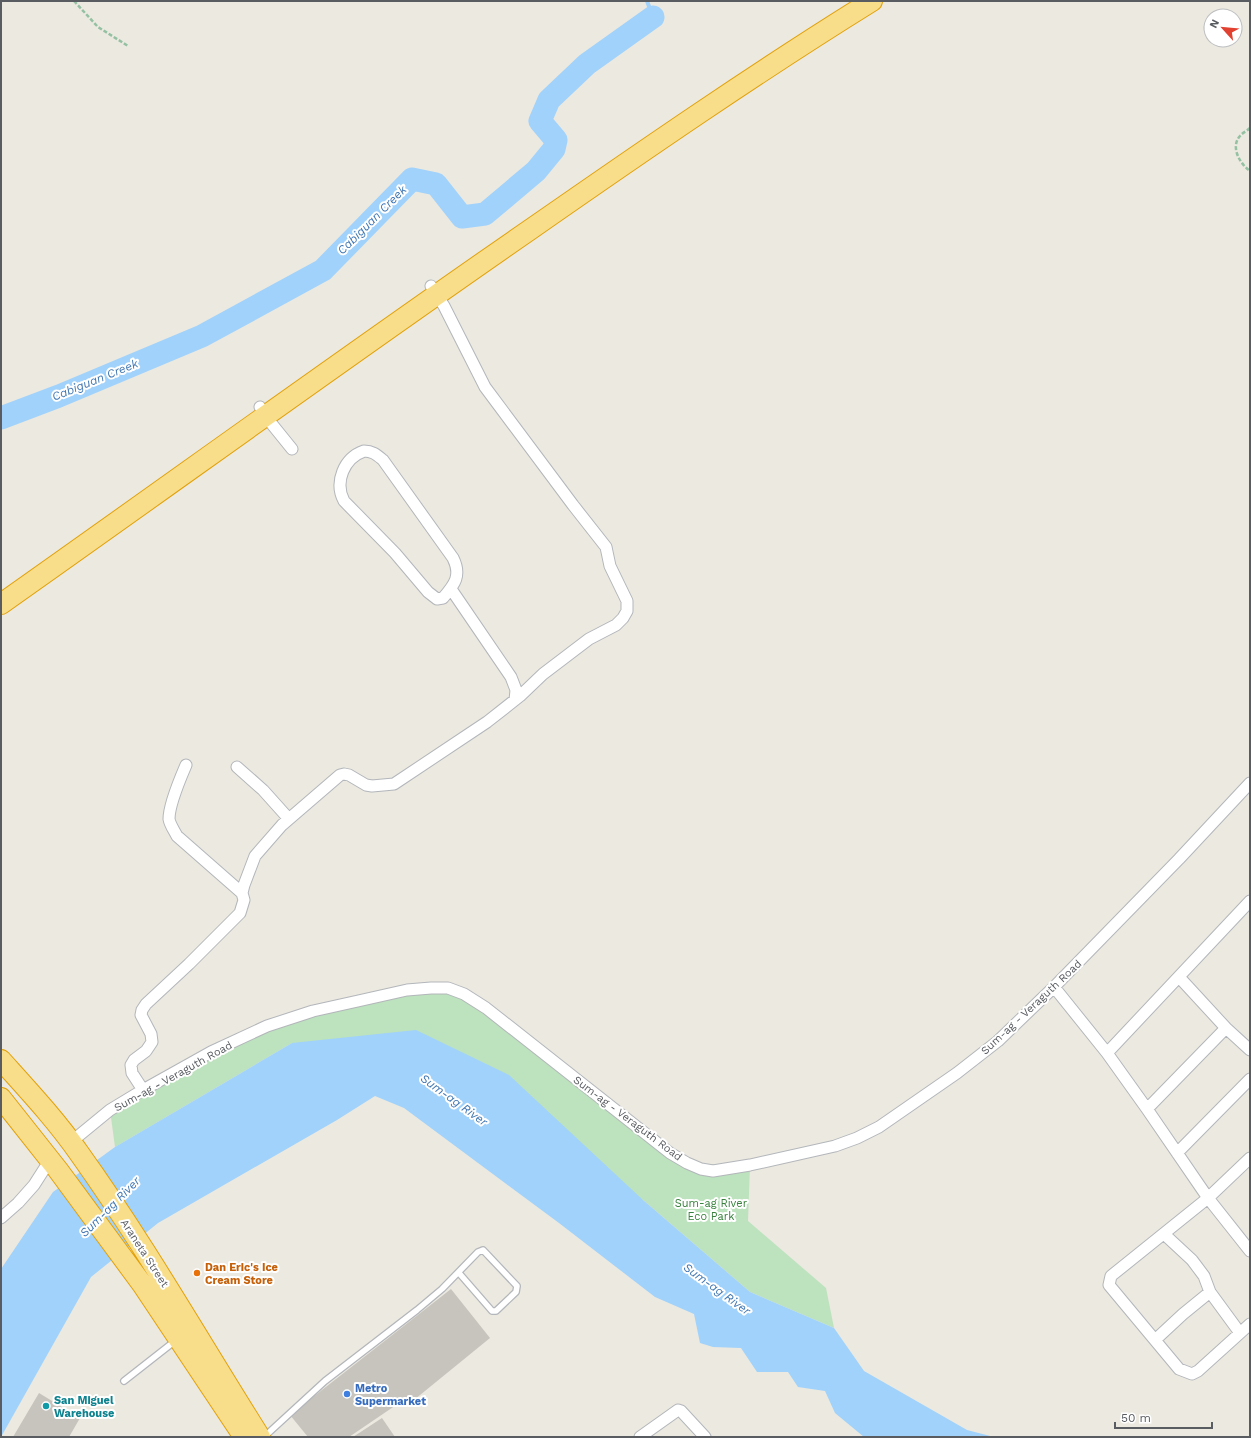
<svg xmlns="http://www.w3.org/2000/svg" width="1251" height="1438" font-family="'Work Sans',sans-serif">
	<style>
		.green { fill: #bde2be }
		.water { fill: #a0d2fb }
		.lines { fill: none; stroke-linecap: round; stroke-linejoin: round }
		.stream { stroke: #a0d2fb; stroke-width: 4 }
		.river { stroke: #a0d2fb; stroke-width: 23 }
		.building { fill: #c6c4bd }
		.lane-casing { stroke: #b3b6ba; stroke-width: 8 }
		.street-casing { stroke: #b3b6ba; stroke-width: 13 }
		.highway-casing { stroke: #e2a10a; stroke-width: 22 }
		.path { stroke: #95c1a3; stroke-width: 2.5; stroke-dasharray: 4 2; stroke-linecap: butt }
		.lane { stroke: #fff; stroke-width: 5.5 }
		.street { stroke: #fff; stroke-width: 11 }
		.highway { stroke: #f8de8b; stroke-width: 20 }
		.food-dot { fill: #e8710a; stroke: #fff; stroke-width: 1.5 }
		.shop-dot { fill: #3f7fe0; stroke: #fff; stroke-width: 1.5 }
		.culture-dot { fill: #0f9aa8; stroke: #fff; stroke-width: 1.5 }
		.labels { text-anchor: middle; stroke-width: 4; stroke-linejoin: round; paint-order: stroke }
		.street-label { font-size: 11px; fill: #595c61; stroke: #fff }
		.park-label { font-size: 11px; fill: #37813c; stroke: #fff }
		.food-label { font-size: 11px; font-weight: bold; fill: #c56008; stroke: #fff; text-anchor: start }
		.shop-label { font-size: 11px; font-weight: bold; fill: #366cbe; stroke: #fff; text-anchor: start }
		.culture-label { font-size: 11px; font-weight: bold; fill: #0d838f; stroke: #fff; text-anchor: start }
		.water-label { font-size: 12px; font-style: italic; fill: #4278b3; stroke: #fff }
	</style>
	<rect width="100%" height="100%" fill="#ebe9e0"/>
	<path class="green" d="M448,988L550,1059L701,1169L750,1165L748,1221L826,1288L834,1328L750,1292L643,1200L292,1043L115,1147L110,1110L211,1052L313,1011Z"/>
	<path class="water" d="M416,1030L509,1075L643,1200L750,1292L834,1328L864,1371L967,1430L994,1437H864L835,1413L825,1391L798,1387L788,1372H757L741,1348L713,1347L700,1343L694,1314L655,1297L559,1223L404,1108L375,1096L337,1120L158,1223L91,1277L1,1437V1269L53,1192L115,1147L292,1043Z"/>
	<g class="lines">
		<path class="stream" d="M647,1L653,17"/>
		<path class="river" d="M1,418L59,396L202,336L323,270L412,179L436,184L462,217L485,214L536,171L554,149L556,140L540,121L549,100L587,64L653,17"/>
	</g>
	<path class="building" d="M451,1289L490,1338L409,1404L405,1399L349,1437H308L290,1415Z
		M39,1393L80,1418L69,1437H13Z
		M382,1418L395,1437H353Z"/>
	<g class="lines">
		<g class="lane-casing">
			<path id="lane" d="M124,1381L175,1341
				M264,1437L325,1381L417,1310L442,1289L478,1252L483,1250L517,1286L516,1292L496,1311H492L459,1273"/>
		</g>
		<g class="street-casing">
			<path id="street" d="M260,407L271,423L292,449
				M364,451C373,451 377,455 383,460L453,558C462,576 454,585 443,598L437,599L428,592L395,553L344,501C334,482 344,458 364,451Z
				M451,589L511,677L516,690L515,700
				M186,765C180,779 169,804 169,819C170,825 174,830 177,836L242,893
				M237,767L263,790L289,819
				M1179,977L1226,1028L1250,1050
				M1054,987L1107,1053L1147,1109L1208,1198L1111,1276L1109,1285L1179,1369L1192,1374L1198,1371L1250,1324
				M1107,1053L1250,901
				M143,1090L132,1073L131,1065L134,1060L146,1051L152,1042L151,1034L141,1015L142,1010L146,1004L189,964L240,913L244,900L242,893L244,885L255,856L282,825L340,775L344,774L349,775L366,785L372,786L394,784L487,722L520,696L543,674L589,639L616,625L623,618L627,611V601L610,566L606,547L573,505L485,387L444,306L431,286
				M1147,1109L1226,1028
				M71,1142L110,1110L143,1090L211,1052L267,1026L313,1011L358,1001L407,990L431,988H448L464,994L486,1008L670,1153L687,1163L701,1169L713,1171L750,1165L835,1146L857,1138L879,1127L957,1073L998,1041L1054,987L1179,859L1250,783
				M1177,1153L1250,1079
				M1250,1158L1208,1198L1250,1251
				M1,1218L18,1203L34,1185L50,1160
				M1164,1234L1192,1260L1204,1276L1210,1292L1240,1333
				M1155,1340L1183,1314L1210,1292
				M640,1437L678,1410L681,1411L705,1437"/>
		</g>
		<g class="highway-casing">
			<path id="highway" d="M1,604C178,479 353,352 531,229C643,151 756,73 872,1
				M1,1060C28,1090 56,1120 79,1153C144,1244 200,1342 260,1437
				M1,1098L58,1170L142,1284L244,1437"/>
		</g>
		<path class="path" d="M74,1L98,27L128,46
			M1250,128C1247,131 1242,133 1240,136C1230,147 1240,164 1250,171"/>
		<use href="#lane" class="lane"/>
		<use href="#street" class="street"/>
		<use href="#highway" class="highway"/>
	</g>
	<circle class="food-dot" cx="197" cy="1273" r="4"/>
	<circle class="shop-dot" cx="347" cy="1394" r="4"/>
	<circle class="culture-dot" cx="46" cy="1406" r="4"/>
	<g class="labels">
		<g class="street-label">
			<text transform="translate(1031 1007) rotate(-43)" y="4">Sum-ag - Veraguth Road</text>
			<text transform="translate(173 1076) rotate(-29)" y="4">Sum-ag - Veraguth Road</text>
			<text transform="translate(628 1118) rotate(37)" y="4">Sum-ag - Veraguth Road</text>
			<text transform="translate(145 1253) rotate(57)" y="4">Araneta Street</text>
		</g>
		<g class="park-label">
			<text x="711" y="1207">Sum-ag River<tspan x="711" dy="13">Eco Park</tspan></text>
		</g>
		<g class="food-label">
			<text x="205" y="1271">Dan Eric's Ice<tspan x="205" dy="13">Cream Store</tspan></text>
		</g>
		<g class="shop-label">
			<text x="355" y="1392">Metro<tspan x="355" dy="13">Supermarket</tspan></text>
		</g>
		<g class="culture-label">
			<text x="54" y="1404">San Miguel<tspan x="54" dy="13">Warehouse</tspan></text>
		</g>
		<g class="water-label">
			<text transform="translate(372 220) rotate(-45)" y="4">Cabiguan Creek</text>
			<text transform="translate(95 380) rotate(-22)" y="4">Cabiguan Creek</text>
			<text transform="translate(454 1100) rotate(36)" y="4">Sum-ag River</text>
			<text transform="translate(110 1207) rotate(-45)" y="4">Sum-ag River</text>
			<text transform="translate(717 1289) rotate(36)" y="4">Sum-ag River</text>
		</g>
	</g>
	<rect width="1251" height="1438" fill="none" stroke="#595c61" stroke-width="4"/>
	<g transform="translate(1223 28) rotate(297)"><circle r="19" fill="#ffffff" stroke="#bdbec0"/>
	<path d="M0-3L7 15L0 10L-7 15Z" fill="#e14131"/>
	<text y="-6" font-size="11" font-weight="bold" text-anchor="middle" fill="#595c61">N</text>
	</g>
	<path d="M1115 1422v6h97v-6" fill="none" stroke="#595c61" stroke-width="2"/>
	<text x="1121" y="1422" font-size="12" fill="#595c61" stroke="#ffffff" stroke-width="3" paint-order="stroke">50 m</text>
</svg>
